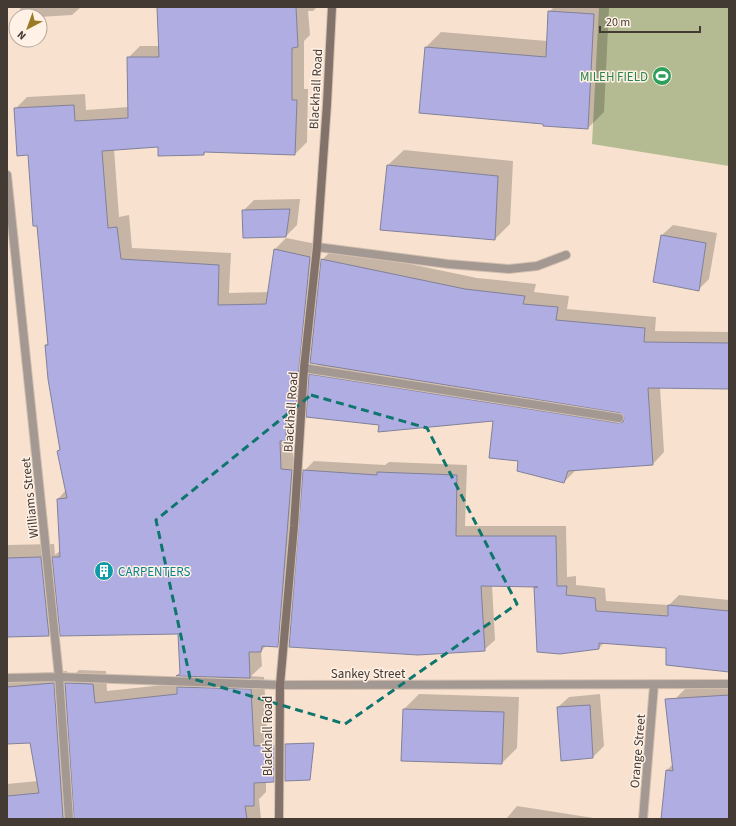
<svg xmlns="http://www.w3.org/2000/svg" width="736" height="826" font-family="'Source Sans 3',sans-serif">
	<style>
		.green { fill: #b4bb92 }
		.shadow { fill: #0003; fill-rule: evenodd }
		.building { fill: #afade2; stroke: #828199 }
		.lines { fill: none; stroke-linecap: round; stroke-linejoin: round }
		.street-casing { stroke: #d4c0b0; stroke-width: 10 }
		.secondary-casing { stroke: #d4c0b0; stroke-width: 10 }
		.street { stroke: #a39892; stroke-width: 8 }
		.secondary { stroke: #82726a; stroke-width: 8 }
		.marked { fill: none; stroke: #0f766e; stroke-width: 3; stroke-dasharray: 8 5; stroke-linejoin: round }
		.labels { text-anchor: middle; stroke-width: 3; stroke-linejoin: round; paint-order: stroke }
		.leisure-label { font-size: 13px; fill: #27864d; stroke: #fff1e6; text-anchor: end }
		.street-label { font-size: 13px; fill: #433a33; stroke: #fff1e6 }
		.culture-label { font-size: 13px; fill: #0d838f; stroke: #fff1e6; text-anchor: start }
	</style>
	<rect width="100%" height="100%" fill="#f8e2cf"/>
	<path class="green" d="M599,7H729V166L592,144Z"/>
	<path class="shadow" d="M20,7H81L72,15L40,17L21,16Z
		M158,7H317L313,11H308L310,35L304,41V89H308L307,142L295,154L206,151L204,154L159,146L114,149L119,217L129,215L132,248L231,253L229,293L269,292L275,249L286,238L322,245L320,262L334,248L477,278L536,284L534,292L569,296L567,309L656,317L655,331L729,332V388L660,387L664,452L653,464L576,470L564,482L520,460L495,420L380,424L308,401L298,412L297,428L292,434L293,457L303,458L302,473L314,461L385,465L389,462L467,465L465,526H566L567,577L576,576V585L605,588L606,601L669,605L679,595L729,600V649L604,643L599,648L535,587L537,586L492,585L495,640L484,650L291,632L277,646L267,645L261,651L262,666L251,676L264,677L267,734L274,733L272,769L266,774V792L259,799L261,819H7V784L38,781L30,742L7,743V677L9,675L67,671V682L79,670L106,671L107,691L182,683L190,675H179L181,672L179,633L60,624L49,635L7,636V545L54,544L55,555L61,550L58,499L66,490L58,451L61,448L46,345L48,343L38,225L29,154L15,109L27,97L85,94L86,110L129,107L128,58L140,46H159ZM309,362L321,364L309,376Z
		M554,7H609L604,112L588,128L544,125V123L426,47L441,32L547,41L549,12Z
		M404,150L513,161L510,224L495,239L388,165Z
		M300,199L297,225L286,236L243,211L254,200Z
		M673,225L717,233L709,279L698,290L662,235Z
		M729,685V819H662L667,770L673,764L675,699L686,688Z
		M419,694L519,697L517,748L502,763L404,709Z
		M600,694L604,746L593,757L558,707L569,697Z
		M517,806L600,819H506Z"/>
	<path class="building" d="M157,7H296L298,47L292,48V100H297L295,155L204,152V155L158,156V147L102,151L108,228L117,227L121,259L219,265L218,305L266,304L274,249L310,257L299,368L295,416L286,415V441H280L281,469L292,470L278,647L262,646L261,652H249L250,678L176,676L180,674L178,634L60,636L52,557H60L57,499L67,498L57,451L60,450L48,379L45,345H48L37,226H33L28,155L17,156L14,108L74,105L75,121L128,118L127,57H159Z
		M548,11L594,14L588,129L543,126V124L419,113L425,47L546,57Z
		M387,165L498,176L495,240L380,230Z
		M290,209L286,237L243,238L242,210Z
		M661,235L706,243L699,291L653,282Z
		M321,259L465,289L525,296L523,304L558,307L556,320L645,328L644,342L729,343V389L648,388L653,465L568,471L564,483L517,471L518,461L489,458L493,421L378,432L379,425L306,417L309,374L618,423L623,422L624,418L620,413L310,363Z
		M303,470L377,475V472L457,475L456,536H556L557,586H567L566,595L595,598L596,611L668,616V605L729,611V672L666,665V648L599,643V649L560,654L537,652L534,587H538L481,586L485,651L418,655L289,647Z
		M41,557L49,636L7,637V558Z
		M54,683L63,819H7V796L39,793L30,743L7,744V687Z
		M65,683L93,684L95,703L177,694V687L251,689L254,746L274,745V782L254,783V806H245L247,819H74Z
		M729,695V819H661L666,770L673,771L665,699Z
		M590,705L593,758L561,761L557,707Z
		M403,709L504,712L502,764L401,761Z
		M314,743L310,780L285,781V744Z"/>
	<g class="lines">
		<g class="street-casing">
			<path id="street" d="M7,175L59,677L69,819
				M317,247L448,264L509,269L537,266L566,255
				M304,368L619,418
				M7,678L59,677L280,685L729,684
				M643,819L654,685"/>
		</g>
		<g class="secondary-casing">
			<path id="secondary" d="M279,819L280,685L294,526L304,368L317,247L327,104L332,7"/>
		</g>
		<use href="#street" class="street"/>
		<use href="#secondary" class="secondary"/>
	</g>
	<path class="marked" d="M311,395L427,428L517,604L345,724L190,678L156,520Z"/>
	<defs>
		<g id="stadium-disc" transform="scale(1)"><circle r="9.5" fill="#2e9e5b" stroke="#fff1e6"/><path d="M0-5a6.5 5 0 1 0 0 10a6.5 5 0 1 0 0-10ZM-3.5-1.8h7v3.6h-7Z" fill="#fff"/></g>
		<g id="building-disc" transform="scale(1)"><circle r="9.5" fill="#0f9aa8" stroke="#fff1e6"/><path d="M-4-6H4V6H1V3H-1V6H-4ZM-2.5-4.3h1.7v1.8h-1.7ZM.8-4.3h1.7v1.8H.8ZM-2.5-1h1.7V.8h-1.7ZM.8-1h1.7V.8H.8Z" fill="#fff"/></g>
	</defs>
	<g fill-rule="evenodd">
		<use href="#stadium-disc" x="662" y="76"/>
		<use href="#building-disc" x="104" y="571"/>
	</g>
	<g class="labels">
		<g class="leisure-label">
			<text x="648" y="81">MILEH FIELD</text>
		</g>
		<g class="street-label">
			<text transform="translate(315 89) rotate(-87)" y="5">Blackhall Road</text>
			<text transform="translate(290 412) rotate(-86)" y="5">Blackhall Road</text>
			<text transform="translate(29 498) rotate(-96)" y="5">Williams Street</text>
			<text x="368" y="678">Sankey Street</text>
			<text transform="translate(267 736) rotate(-90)" y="5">Blackhall Road</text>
			<text transform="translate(637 751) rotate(-85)" y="5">Orange Street</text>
		</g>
		<g class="culture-label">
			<text x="118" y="576">CARPENTERS</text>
		</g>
	</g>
	<rect width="736" height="826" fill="none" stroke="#433a33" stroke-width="16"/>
	<g transform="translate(28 28) rotate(221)"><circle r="19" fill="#fff1e6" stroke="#b4a89e"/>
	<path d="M0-3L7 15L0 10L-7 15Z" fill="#9a7b25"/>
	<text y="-6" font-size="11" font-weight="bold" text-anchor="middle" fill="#433a33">N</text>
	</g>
	<path d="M600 26v6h100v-6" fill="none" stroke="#433a33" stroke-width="2"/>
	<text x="606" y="26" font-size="12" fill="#433a33" stroke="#fff1e6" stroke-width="3" paint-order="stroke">20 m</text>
</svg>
